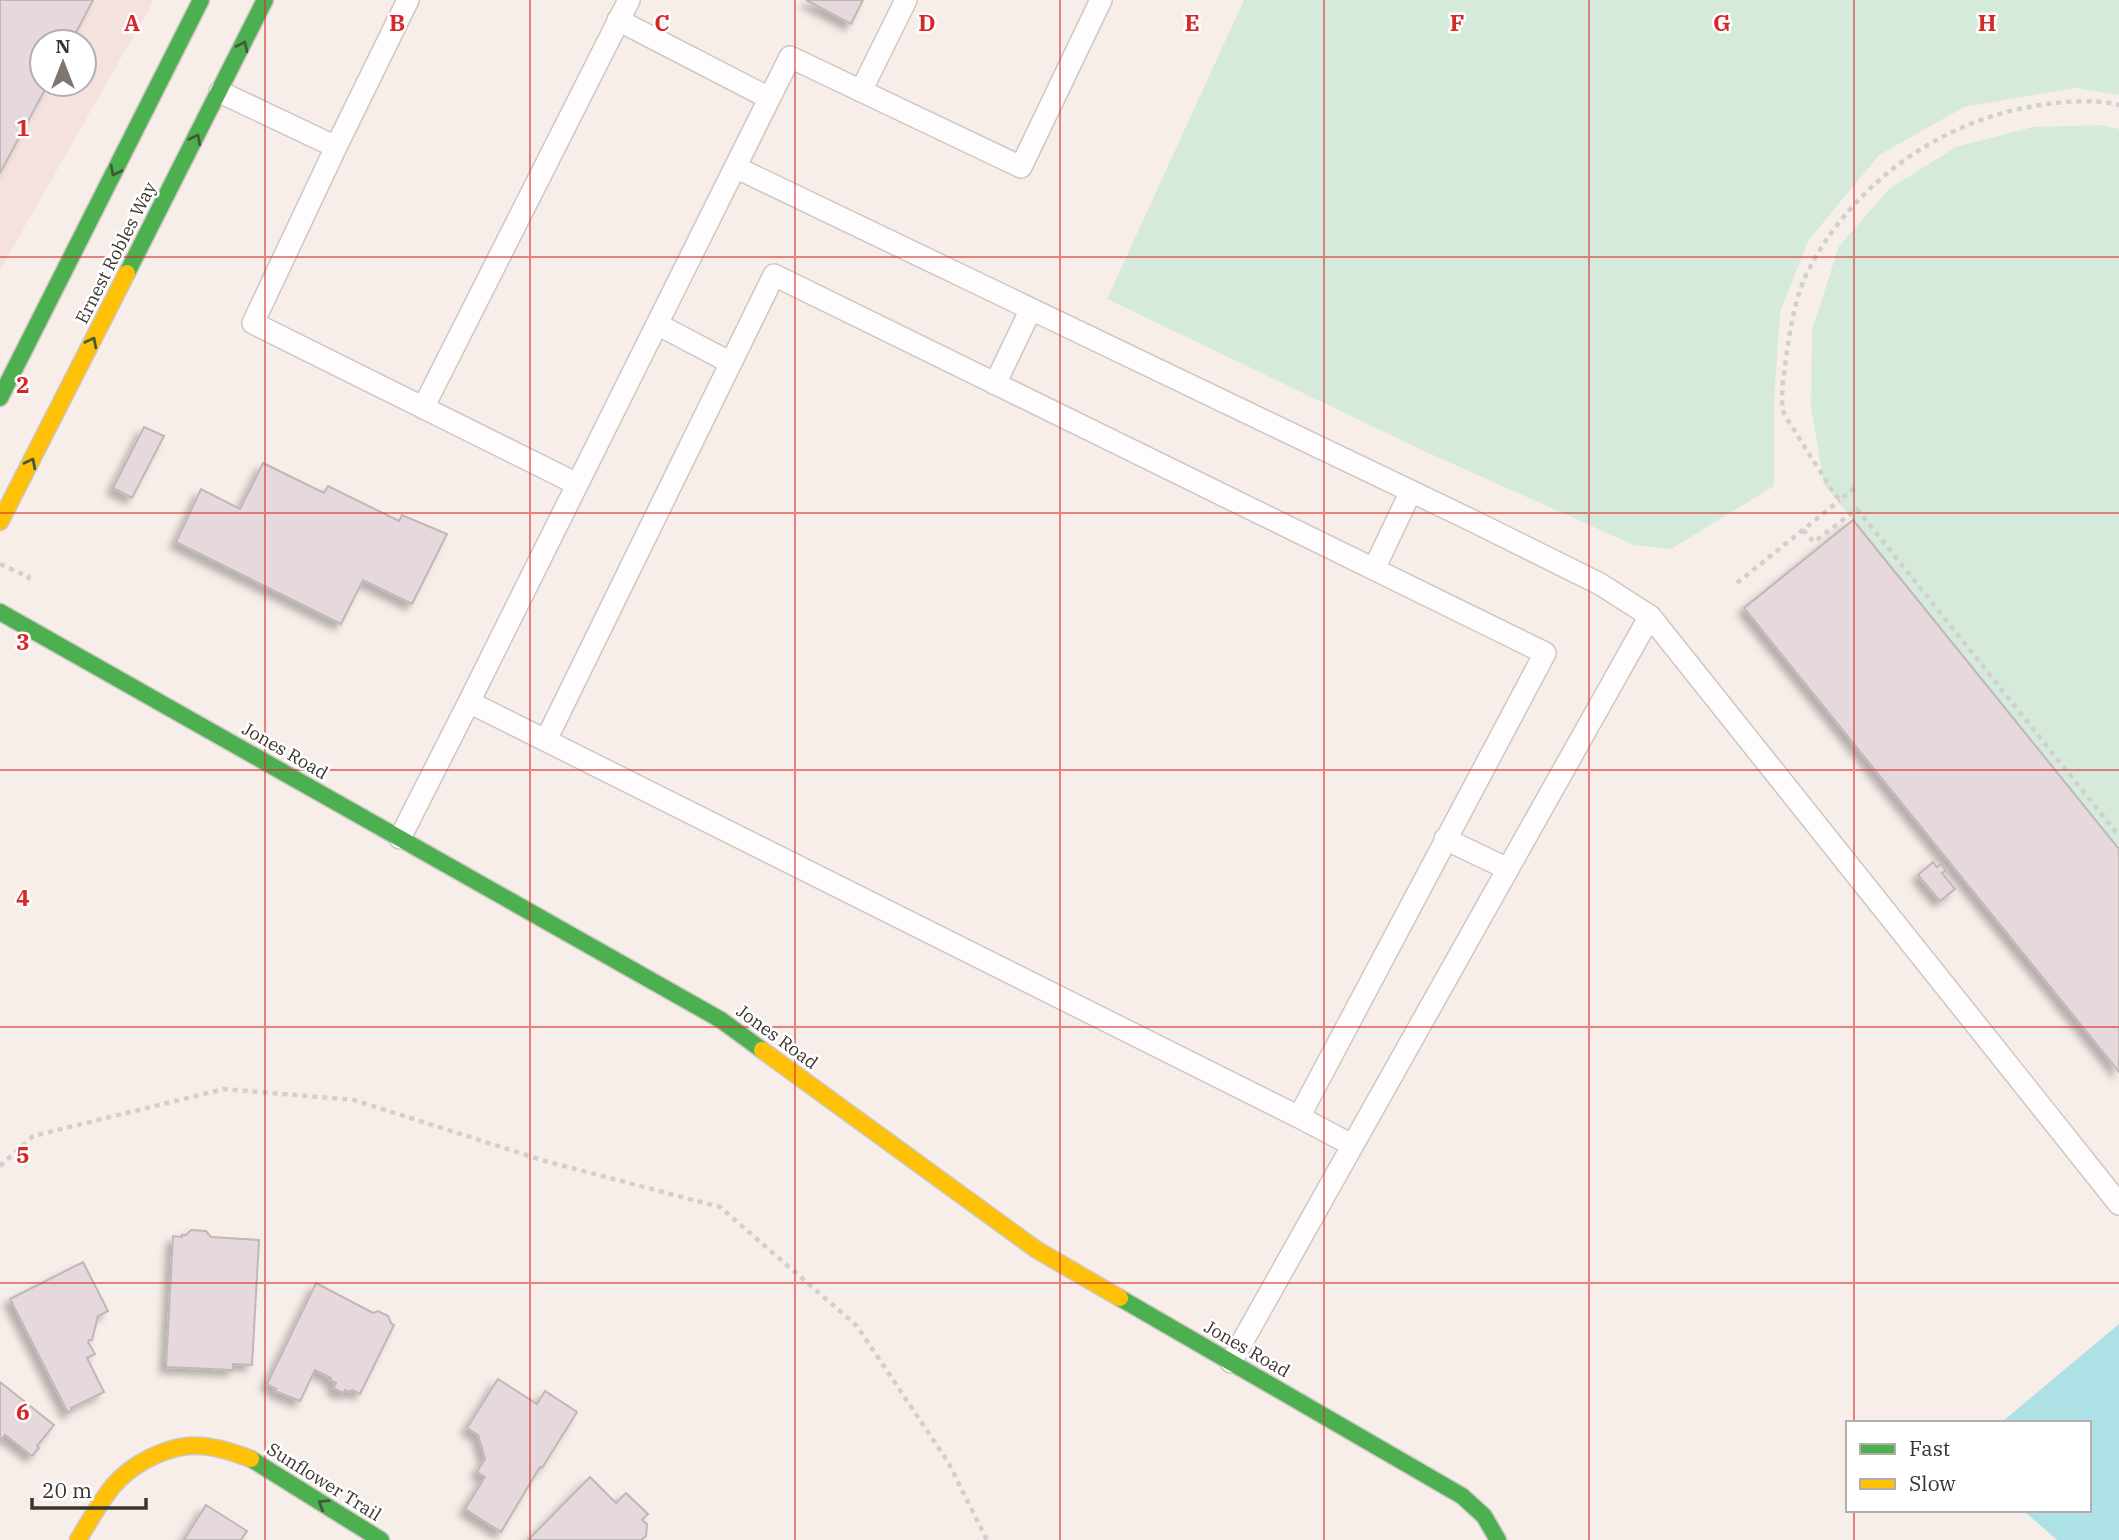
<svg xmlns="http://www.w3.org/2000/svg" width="2119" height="1540" font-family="'IBM Plex Serif',serif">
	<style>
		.commercial { fill: #f5e2de; fill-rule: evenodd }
		.green { fill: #d6eadc }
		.water { fill: #aee1e5 }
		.building { fill: #e6d8dc; stroke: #beb8b7; stroke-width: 2; filter: url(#shadow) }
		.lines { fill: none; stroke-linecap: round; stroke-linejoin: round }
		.lane-casing { stroke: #cec7c3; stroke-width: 24 }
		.fast-casing { stroke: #cec7c3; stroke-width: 19 }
		.slow-casing { stroke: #cec7c3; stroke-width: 19 }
		.path { stroke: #d2d0cd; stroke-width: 4.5; stroke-dasharray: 5 5; stroke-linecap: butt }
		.lane { stroke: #fefcfc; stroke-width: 21 }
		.fast { stroke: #4caf50; stroke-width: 16 }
		.slow { stroke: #ffc107; stroke-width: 16 }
		.oneway { stroke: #405a3a }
		.grid { fill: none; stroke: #d62828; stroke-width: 2; stroke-opacity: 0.55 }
		.labels { text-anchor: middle; stroke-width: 5; stroke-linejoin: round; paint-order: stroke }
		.street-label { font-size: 18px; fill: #3b3531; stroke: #fff }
		.grid-label { font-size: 23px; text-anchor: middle; font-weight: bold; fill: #d62828; stroke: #fff; stroke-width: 5; stroke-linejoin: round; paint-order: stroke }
	</style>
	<defs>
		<filter id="shadow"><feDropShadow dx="-6" dy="6" stdDeviation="3.5" flood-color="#0004"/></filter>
	</defs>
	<rect width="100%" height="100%" fill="#f7eee9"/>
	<path class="commercial" d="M0,0H154L0,270ZM42,42H84V84H42Z"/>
	<path class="green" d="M1244,0H2119V95L2076,88L1964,107L1879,155L1808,241L1780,312L1774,402V486L1671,549L1634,545L1424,451L1107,299Z
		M2102,125L2119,129V1072L1744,608L1853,520L1824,484L1811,408L1812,330L1839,246L1889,189L1956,147L2033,127Z"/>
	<path class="water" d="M2119,1324V1540H2057L2026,1513V1510H2089V1423L2003,1421Z"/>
	<path class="building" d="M0,0H93L71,42H42V84H48L0,173Z
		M806,0H863L851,24Z
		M144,427L164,436L132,498L113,488Z
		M263,463L324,493L328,486L399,521L402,515L447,534L412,604L363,580L341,624L176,542L201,489L240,509Z
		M1853,520L2119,849V1072L1744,608Z
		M1933,862L1937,867L1941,864L1946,870L1942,873L1955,889L1940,901L1918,875Z
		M191,1230L206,1231L211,1237L259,1240L252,1365L233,1364V1370L166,1367L173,1236L182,1237V1235H186Z
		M83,1262L108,1311L98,1316L92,1340H89L88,1342L95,1354L87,1358L104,1392L71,1408L72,1410L68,1413L10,1299Z
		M316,1283L373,1313L378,1311L388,1316L391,1323L394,1325L360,1394L352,1390L350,1392L345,1390L343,1393L333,1388L336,1383L330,1380L331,1378L315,1370L300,1401L275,1391L276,1389L267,1384Z
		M498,1379L537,1404L545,1391L577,1412L542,1468L540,1467L538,1470L501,1532L465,1509L485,1477L477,1472L485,1459L478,1435L467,1428Z
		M0,1382L54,1425L37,1446L39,1448L32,1456L5,1435L0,1441Z
		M590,1477L616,1503L626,1493L648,1514L642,1520L647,1524L646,1536L641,1540H528Z
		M206,1505L247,1531L241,1540H184Z"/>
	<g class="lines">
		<g class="lane-casing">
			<path id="lane" d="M408,0L336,147L253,323L577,484
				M618,20L769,98
				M861,91L906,0
				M220,92L336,147
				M735,167L1473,521L1600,584L1650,616L2119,1204
				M657,324L731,363
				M995,384L1031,309
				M423,408L629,0
				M1374,569L1411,491
				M469,702L1299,1117L1545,653L774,275L546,740
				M400,838L469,702L790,57L1021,167L1101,0
				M1445,839L1508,869
				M1299,1117L1352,1145
				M1231,1362L1650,616"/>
		</g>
		<g class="fast-casing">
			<path id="fast" d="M127,273L265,0
				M0,398L201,0
				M0,612L721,1020L762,1050
				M1120,1298L1462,1496L1484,1516L1498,1540
				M251,1459L381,1540"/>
		</g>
		<g class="slow-casing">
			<path id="slow" d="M0,522L127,273
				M762,1050L1037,1250L1120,1298
				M78,1540C89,1522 100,1502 113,1486C131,1465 161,1449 188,1446C209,1444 231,1451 251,1459"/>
		</g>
		<path class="path" d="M1854,488L1840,500L1833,492C1821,472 1808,453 1796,433C1792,426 1785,418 1783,410C1780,392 1785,370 1787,351C1791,324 1796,294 1809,269C1853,185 1936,124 2029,107C2054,102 2094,98 2119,105
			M1803,530L1814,542L1857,509L2119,836
			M0,564L29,577L25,583
			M1737,583L1840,500
			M0,1166L33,1136L224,1089L354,1100L545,1161L720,1207L857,1326L948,1462L987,1540"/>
		<use href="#lane" class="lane"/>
		<use href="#fast" class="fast"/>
		<use href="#slow" class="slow"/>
	</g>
	<defs><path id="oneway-chevron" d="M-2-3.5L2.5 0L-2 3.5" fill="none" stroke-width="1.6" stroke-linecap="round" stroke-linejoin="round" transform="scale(1.75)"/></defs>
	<g class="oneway">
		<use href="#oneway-chevron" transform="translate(243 46) rotate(-64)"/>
		<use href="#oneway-chevron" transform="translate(196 139) rotate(-63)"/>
		<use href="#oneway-chevron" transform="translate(115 171) rotate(117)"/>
		<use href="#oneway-chevron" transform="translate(92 342) rotate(-63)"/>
		<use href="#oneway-chevron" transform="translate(31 463) rotate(-63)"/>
		<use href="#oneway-chevron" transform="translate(323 1504) rotate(-148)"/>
	</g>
	<path class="grid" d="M265,0V1540M530,0V1540M795,0V1540M1060,0V1540M1324,0V1540M1589,0V1540M1854,0V1423M0,257H2119M0,513H2119M0,770H2119M0,1027H2119M0,1283H2119M1854,1510V1540"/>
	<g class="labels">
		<g class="street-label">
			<text transform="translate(116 253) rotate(-63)" y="6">Ernest Robles Way</text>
			<text transform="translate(285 751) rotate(30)" y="6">Jones Road</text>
			<text transform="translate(777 1037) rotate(36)" y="6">Jones Road</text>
			<text transform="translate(1247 1349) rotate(30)" y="6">Jones Road</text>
			<text transform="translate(324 1482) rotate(32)" y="6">Sunflower Trail</text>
		</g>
	</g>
	<g class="grid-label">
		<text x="132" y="31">A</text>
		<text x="397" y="31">B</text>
		<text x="662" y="31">C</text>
		<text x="927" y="31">D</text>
		<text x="1192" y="31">E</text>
		<text x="1457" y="31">F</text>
		<text x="1722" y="31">G</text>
		<text x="1987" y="31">H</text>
		<text x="23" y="136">1</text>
		<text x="23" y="393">2</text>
		<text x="23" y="650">3</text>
		<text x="23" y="906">4</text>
		<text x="23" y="1163">5</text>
		<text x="23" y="1420">6</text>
	</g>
	<rect x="1846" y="1421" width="245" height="91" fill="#ffffff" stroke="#b1aead" stroke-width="2"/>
	<rect x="1860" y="1444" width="35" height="10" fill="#4caf50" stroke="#b1aead" stroke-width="2"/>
	<text x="1909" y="1456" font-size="21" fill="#3b3531">Fast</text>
	<rect x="1860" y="1479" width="35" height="10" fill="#ffc107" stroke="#b1aead" stroke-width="2"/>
	<text x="1909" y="1491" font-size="21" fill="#3b3531">Slow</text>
	<g transform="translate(63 63)"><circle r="33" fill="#ffffff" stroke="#b1aead" stroke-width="2"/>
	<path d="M0-5L12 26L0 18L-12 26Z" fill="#7d7671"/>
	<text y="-10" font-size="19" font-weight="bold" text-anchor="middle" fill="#3b3531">N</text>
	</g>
	<path d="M32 1498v10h114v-10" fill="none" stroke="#3b3531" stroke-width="3.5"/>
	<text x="42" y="1498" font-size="21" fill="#3b3531" stroke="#ffffff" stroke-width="5" paint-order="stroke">20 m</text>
</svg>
